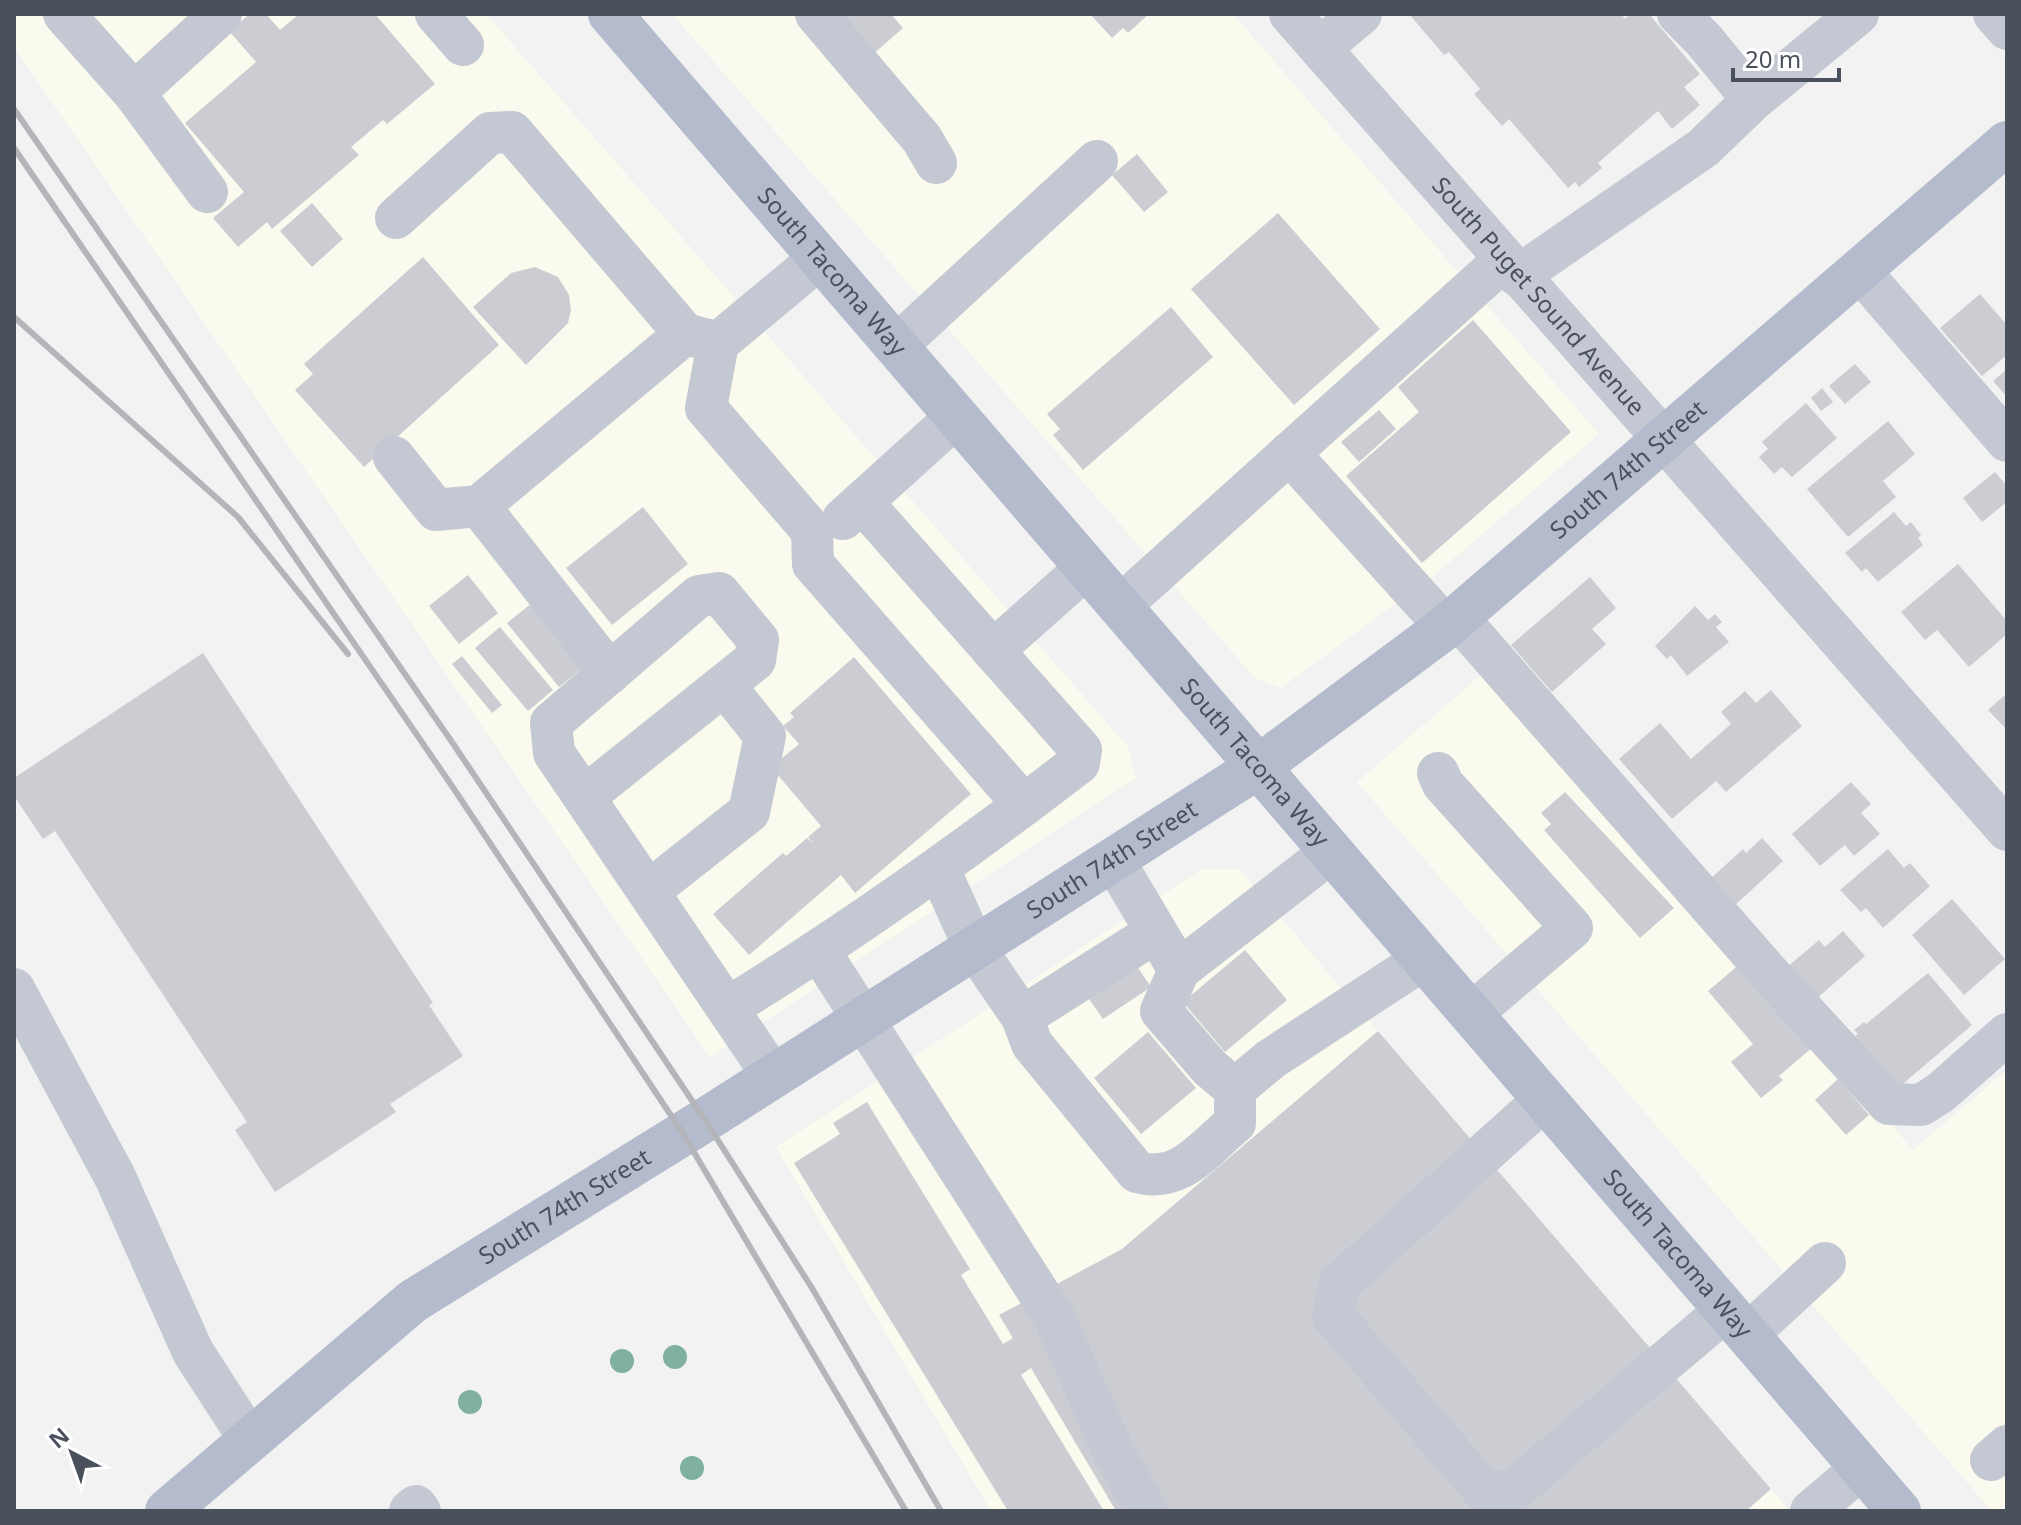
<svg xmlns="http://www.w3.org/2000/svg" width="2021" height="1525" font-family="'Noto Sans',sans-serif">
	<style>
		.commercial { fill: #fbfaee }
		.building { fill: #cccdd3 }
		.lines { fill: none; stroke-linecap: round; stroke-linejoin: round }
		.minor { stroke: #c3c8d2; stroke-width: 42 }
		.major { stroke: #b4bbcd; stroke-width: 44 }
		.rail { stroke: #b4b5bb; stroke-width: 6 }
		.tree { fill: #7fb0a2 }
		.labels { text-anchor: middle; stroke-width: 8; stroke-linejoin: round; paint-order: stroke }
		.street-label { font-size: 24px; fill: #4b505d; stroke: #fff }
	</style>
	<rect width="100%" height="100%" fill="#f3f2f2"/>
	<path class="commercial" d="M14,14H486L1128,747L1136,778L710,1057L14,47Z
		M672,14H1233L1599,434L1437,573L1281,688L1255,678Z
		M1495,663L1913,1150L2007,1070V1511H1992L1357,782Z
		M1202,869H1239L1790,1511H991L776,1147Z"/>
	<path class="building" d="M250,14H266L280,30L299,14H375L435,84L387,124L383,120L351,147L359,155L272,229L267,222L238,247L213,218L244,192L185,123L256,62L229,31Z
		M835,14H891L903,28L871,56Z
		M1090,14H1149L1128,33L1123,28L1112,38Z
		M1409,14H1621L1625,19L1630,14H1649L1700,74L1684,87L1700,105L1672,129L1658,111L1598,163L1602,168L1579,187L1575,182L1568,188L1509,119L1502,126L1474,94L1480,89L1449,52L1444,55Z
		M1137,154L1168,192L1144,212L1112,175Z
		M312,203L343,239L312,267L280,231Z
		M1278,213L1380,329L1294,405L1191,289Z
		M423,257L499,345L364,467L295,390L313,374L304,364Z
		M535,267L558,277L569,295L571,310L568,323L526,365L473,307L511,273Z
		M1980,294L2007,325V355L1982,376L1940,328Z
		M1171,307L1213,357L1083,470L1053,435L1060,429L1047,414Z
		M1473,320L1571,432L1422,563L1346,476L1419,412L1398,387Z
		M1855,364L1871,382L1845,404L1829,386Z
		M2007,369V397L1993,381Z
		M1822,388L1833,402L1821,411L1811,398Z
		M1806,403L1837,438L1792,477L1782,467L1774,474L1759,457L1768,449L1762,442Z
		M1379,410L1396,429L1359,462L1341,442Z
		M1888,421L1915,454L1883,481L1896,497L1848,537L1807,489Z
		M1995,472L2007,486V502L1982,522L1963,498Z
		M643,507L688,564L612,625L566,568Z
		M1894,512L1906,526L1911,522L1921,535L1918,538L1923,545L1878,582L1866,568L1862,572L1845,553Z
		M1958,564L2007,621V634L1969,667L1937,630L1925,640L1901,612Z
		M468,575L498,613L459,644L429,606Z
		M1590,577L1616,608L1592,629L1606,644L1552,692L1511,645Z
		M532,603L584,667L559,687L507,623Z
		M1695,606L1708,620L1715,614L1722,622L1716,627L1729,642L1687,676L1671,655L1667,659L1655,646Z
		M500,627L553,690L528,711L475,648Z
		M203,653L433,1003L429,1005L463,1056L390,1104L396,1112L275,1192L235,1130L247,1122L55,831L43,839L14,796V778Z
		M462,656L502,705L492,713L452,664Z
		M854,657L971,794L855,893L841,875L749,955L713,914L783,853L786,856L807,838L813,843L808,837L821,826L771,767L799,744L783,726L794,717L790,713Z
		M1771,690L1802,726L1726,792L1716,781L1672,819L1619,759L1660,723L1691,759L1731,724L1721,712L1745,691L1756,703Z
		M2007,693V730L1988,710Z
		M1851,782L1871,804L1861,813L1880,834L1854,856L1845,845L1820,866L1792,834Z
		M1565,792L1674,908L1640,938L1544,830L1551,824L1541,813Z
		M1762,838L1783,861L1733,907L1709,880L1743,849L1746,853Z
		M1888,849L1904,868L1910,863L1930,886L1883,928L1866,908L1861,912L1840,890Z
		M1952,899L2005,959L1964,995L1912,935Z
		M1843,931L1865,956L1814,1001L1786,968L1819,940L1825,947Z
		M1245,950L1287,1000L1225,1052L1183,1002Z
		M1128,953L1151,987L1103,1019L1080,986Z
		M1741,963L1813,1047L1779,1076L1783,1080L1761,1098L1731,1062L1753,1044L1708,991Z
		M1928,973L1972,1025L1898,1088L1855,1036L1858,1034L1854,1030L1864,1022L1866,1024Z
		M1378,1031L1771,1489L1746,1511H1116L1031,1368L1021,1375L1104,1511H1008L794,1163L840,1134L833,1123L867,1102L970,1269L961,1275L1003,1344L1013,1338L999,1315L1122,1249Z
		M1148,1032L1196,1088L1141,1134L1094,1078Z
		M1838,1079L1869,1115L1846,1135L1815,1100Z"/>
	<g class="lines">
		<g class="minor">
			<path d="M64,14L134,93L207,192"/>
			<path d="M436,14L463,45"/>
			<path d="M816,14L922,139L936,163"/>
			<path id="s1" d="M1290,14L2007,830"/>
			<path d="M1678,14L1703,39L1753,100"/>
			<path d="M1994,14L2007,29"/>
			<path d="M1320,48L1361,14"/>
			<path d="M134,93L221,14"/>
			<path d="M396,218L490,133L512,132L685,334"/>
			<path d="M820,258L718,343L706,408L812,531L813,564L1024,805"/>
			<path d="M1860,271L2007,441"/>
			<path d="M1518,276L1703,148L1753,100L1858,14"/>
			<path d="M896,346L1097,161"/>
			<path d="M1289,453L1446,627"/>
			<path d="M394,457L436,510L479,506L685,334L713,341"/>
			<path d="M479,506L610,673"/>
			<path d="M843,519L956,417"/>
			<path d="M1120,606L1504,260"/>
			<path d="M1457,617L1774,979L1889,1104L1921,1105L1940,1093L2007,1034"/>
			<path d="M993,651L1086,568"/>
			<path d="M1438,773L1443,784L1572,928L1471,1014"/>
			<path d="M584,797L755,660L758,640L719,593L699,596L551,723L554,753L773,1076"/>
			<path d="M1113,859L1179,970L1161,1011L1210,1068L1235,1089L1271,1059L1424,959"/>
			<path d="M939,869L974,947L1022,1017L1032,1044L1137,1172C1180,1184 1204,1149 1235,1123V1089"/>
			<path d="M649,891L749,812L765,736L725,686"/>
			<path d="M820,952L1053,1315L1114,1453L1147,1511"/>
			<path d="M1179,970L1331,852"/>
			<path d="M14,989L115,1177L193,1352L250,1440"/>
			<path d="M729,1007C851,932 966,850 1079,763L1081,750L862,502"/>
			<path d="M1022,1017L1156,932"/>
			<path d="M1545,1099L1339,1284L1333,1316L1484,1491H1513L1726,1310"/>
			<path d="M1747,1335L1825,1263"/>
			<path d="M1991,1460L2007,1446"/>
			<path d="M410,1511L416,1506L420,1511"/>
			<path d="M1811,1511L1862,1468"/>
		</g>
		<g class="major">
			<path id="s2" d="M610,14L1899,1511"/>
			<path id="s3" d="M167,1511L413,1301L705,1120L1258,767L1446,627L2007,143"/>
		</g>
		<path class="rail" d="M14,109L454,745L705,1120L812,1288L941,1511
			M14,148L452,786L682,1132L906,1511
			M14,317L238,517L348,654"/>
	</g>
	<g class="tree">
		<circle cx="675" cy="1357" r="12"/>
		<circle cx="622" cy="1361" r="12"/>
		<circle cx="470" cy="1402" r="12"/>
		<circle cx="692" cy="1468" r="12"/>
	</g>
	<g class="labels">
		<g class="street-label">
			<text dy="8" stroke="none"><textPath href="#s2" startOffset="340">South Tacoma Way</textPath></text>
			<text dy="8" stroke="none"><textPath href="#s1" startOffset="376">South Puget Sound Avenue</textPath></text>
			<text dy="8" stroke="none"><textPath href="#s3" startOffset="1798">South 74th Street</textPath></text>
			<text dy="8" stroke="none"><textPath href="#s2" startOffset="988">South Tacoma Way</textPath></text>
			<text dy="8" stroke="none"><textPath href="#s3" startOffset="1150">South 74th Street</textPath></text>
			<text dy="8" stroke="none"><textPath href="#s3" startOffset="502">South 74th Street</textPath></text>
			<text dy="8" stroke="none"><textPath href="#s2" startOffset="1636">South Tacoma Way</textPath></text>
		</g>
	</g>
	<rect width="2021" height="1525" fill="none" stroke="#4b505d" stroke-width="32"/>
	<g transform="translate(72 1453) rotate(319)" stroke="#ffffff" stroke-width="6" paint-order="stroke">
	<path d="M0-6L14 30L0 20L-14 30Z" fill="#4b505d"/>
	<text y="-12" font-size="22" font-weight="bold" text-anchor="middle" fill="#4b505d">N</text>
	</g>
	<path d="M1733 68v12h106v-12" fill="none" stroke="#4b505d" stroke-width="4"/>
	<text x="1745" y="68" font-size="24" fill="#4b505d" stroke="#ffffff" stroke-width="6" paint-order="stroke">20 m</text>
</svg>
